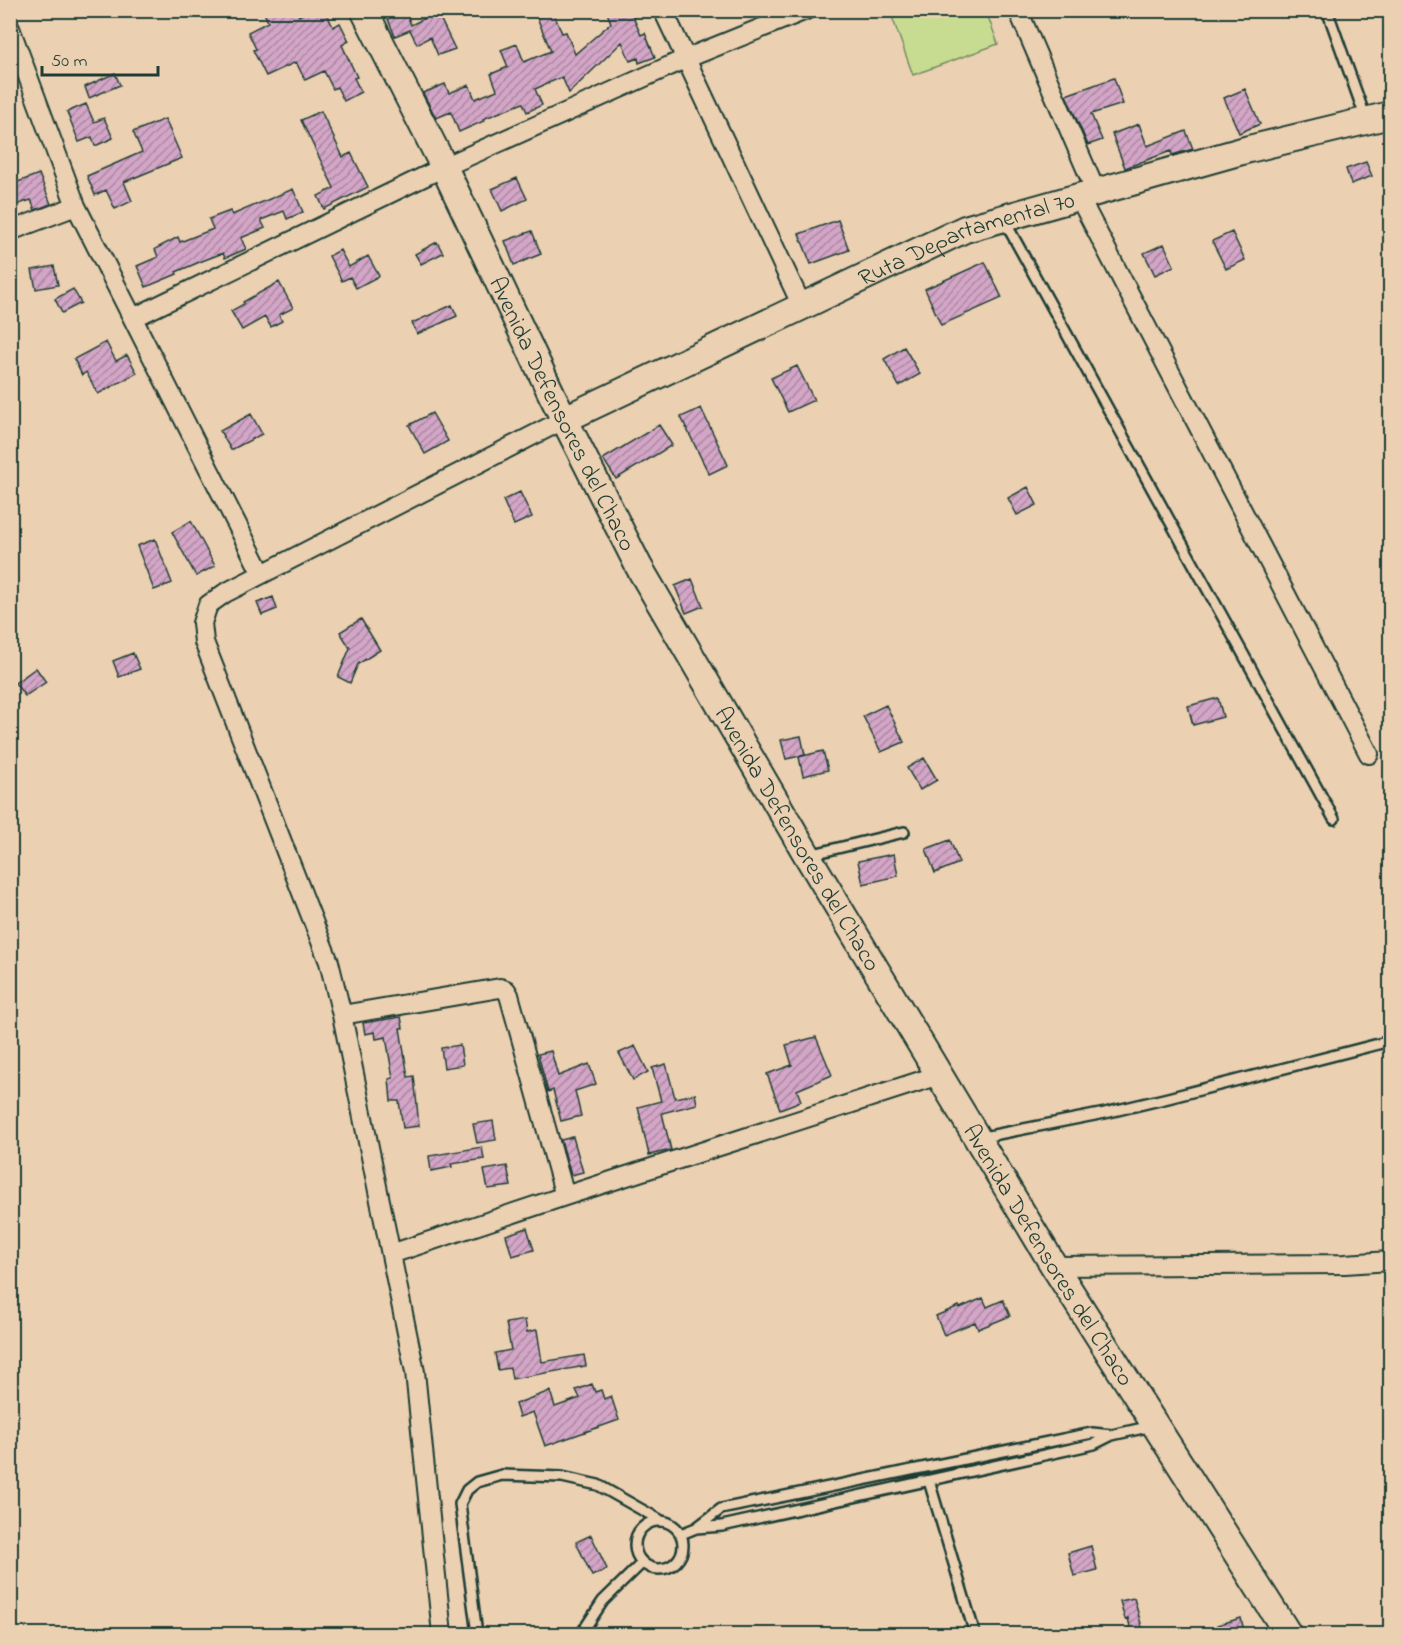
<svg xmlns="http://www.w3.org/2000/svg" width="1401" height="1645" font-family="'Indie Flower',sans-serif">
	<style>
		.green { fill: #c8dc91; stroke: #748c62; stroke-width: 1.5 }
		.building { fill: url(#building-hatch); stroke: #1f3d34; stroke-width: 1.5 }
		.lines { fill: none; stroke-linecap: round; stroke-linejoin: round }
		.service-casing { stroke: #1f3d34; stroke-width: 14 }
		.minor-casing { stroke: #1f3d34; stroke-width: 22 }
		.secondary-casing { stroke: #1f3d34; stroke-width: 30 }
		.service { stroke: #ebd0b2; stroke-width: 9 }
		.minor { stroke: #ebd0b2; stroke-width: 18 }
		.secondary { stroke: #ebd0b2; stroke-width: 26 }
		.labels { text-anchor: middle; stroke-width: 4.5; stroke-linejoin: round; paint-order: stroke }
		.street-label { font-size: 24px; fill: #1f3d34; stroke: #ebd0b2 }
	</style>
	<defs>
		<pattern id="building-hatch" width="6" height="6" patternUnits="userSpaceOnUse" patternTransform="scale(1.5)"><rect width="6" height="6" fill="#d3a5c6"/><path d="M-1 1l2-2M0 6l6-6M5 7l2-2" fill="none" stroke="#ab88a2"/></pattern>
	</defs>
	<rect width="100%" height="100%" fill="#ebd0b2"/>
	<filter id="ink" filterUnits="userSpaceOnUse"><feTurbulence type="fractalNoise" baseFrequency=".0167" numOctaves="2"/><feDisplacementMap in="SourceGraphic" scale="12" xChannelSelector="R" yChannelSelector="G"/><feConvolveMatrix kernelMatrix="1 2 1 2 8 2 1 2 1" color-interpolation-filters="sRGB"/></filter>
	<g filter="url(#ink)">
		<path class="green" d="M890,11H986L998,44L913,75Z"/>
		<path class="building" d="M263,10H296L299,16L311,10H325L333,27L340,23L349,41L342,45L357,77L354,78L361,92L344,101L337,87L333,89L324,71L305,80L296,62L266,76L253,50L256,49L248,32L268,22Z
			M403,10H405L411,25L437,12L455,49L438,55L430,37L417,44L410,30L395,36L387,17Z
			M546,10H552L562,33L566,32L575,54L611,23L606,10H630L641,35L645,33L655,57L639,63L638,58L630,61L622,42L569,93L562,77L535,89L542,105L527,112L523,103L483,119L484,121L459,132L451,112L436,118L423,93L445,84L449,93L469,85L475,99L497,90L491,74L508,67L501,50L517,44L524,62L551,51L536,15Z
			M115,73L120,85L89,98L85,87Z
			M1114,78L1123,104L1091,114L1102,140L1088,145L1066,95Z
			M1245,89L1260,124L1239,133L1224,98Z
			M86,104L94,122L104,118L113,138L95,146L92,137L79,142L67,112Z
			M321,111L343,157L351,153L368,187L324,209L318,196L334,188L301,120Z
			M165,119L182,158L124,182L132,201L115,209L106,190L95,195L87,176L142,152L133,132Z
			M1139,124L1147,146L1186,131L1193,149L1172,155L1171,151L1125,168L1112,134Z
			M1366,162L1372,176L1351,184L1346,169Z
			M39,174L51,204L35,210L31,200L10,207V185Z
			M517,178L527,199L502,211L492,189Z
			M293,189L303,212L287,219L284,211L261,220L265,228L241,238L246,249L225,258L223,253L202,261L176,272L177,274L146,287L137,266L158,257L155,249L178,237L180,242L213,229L209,219L230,211L232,215Z
			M838,220L849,250L811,264L799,234Z
			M532,231L541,254L514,265L505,241Z
			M1232,232L1245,260L1226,269L1212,241Z
			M437,242L443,253L421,264L415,254Z
			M1164,244L1174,266L1155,275L1144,253Z
			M340,250L349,267L368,256L379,276L356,288L350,277L342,281L329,256Z
			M985,262L1002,298L941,325L925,289Z
			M54,266L58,285L36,289L32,270Z
			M279,282L293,308L279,315L282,321L271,327L265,317L242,330L231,311L244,304L243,302Z
			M73,289L81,303L62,313L55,299Z
			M452,305L457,316L417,334L412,323Z
			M106,342L116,361L127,355L137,373L98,394L86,372L82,375L74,359Z
			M904,347L920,374L899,386L884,359Z
			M797,366L814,400L788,412L771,378Z
			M701,408L728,465L709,474L681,417Z
			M432,413L448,441L425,454L409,425Z
			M251,414L262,434L231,450L220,431Z
			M659,425L672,445L616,479L603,459Z
			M1028,487L1037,505L1017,515L1008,498Z
			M520,492L532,517L514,525L503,500Z
			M191,521L215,566L196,576L172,532Z
			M155,539L172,583L154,590L137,546Z
			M692,579L703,606L686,613L675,586Z
			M273,597L277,609L262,615L257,603Z
			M361,619L380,650L358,664L350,683L338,677L350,648L340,632Z
			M133,653L140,669L119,677L113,661Z
			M36,668L46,682L25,696L15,683Z
			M1218,698L1223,717L1193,725L1188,706Z
			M886,705L904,742L881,752L863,716Z
			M801,736L805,755L786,759L781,740Z
			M823,751L828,770L803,776L799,757Z
			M924,758L937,780L920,790L907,768Z
			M950,840L959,863L935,873L926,849Z
			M894,854L898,876L863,884L858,861Z
			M401,1017L403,1028H400L408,1077L414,1076L419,1126L403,1128L399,1101H391L389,1079L393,1078L386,1037L376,1039L375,1032L365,1034L363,1023Z
			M816,1037L832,1075L797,1090L801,1101L780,1109L767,1074L792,1065L786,1045Z
			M460,1045L463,1065L444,1068L441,1048Z
			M635,1046L648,1072L633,1080L619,1053Z
			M551,1051L558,1076L589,1064L596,1084L575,1091L581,1116L561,1121L553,1090L548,1092L538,1054Z
			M666,1064L675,1098L695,1094L697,1104L662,1113L671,1150L649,1155L638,1107L661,1101L652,1068Z
			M493,1121L496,1140L477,1143L473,1124Z
			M573,1137L583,1172L571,1175L561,1140Z
			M482,1147L484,1159L451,1164L452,1167L431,1171L429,1156Z
			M507,1166L511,1186L488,1189L484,1170Z
			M527,1228L534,1250L512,1256L506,1235Z
			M983,1298L987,1307L1003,1300L1010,1316L978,1329L975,1322L944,1335L936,1316L959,1306L960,1308Z
			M525,1320L527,1332L537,1330L542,1362L584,1355L586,1366L512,1379L510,1368L498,1370L495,1353L511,1350L506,1323Z
			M592,1384L595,1392L601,1390L604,1399L611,1396L619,1420L545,1446L533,1412L519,1417L515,1404L550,1391L555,1407L580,1398L576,1390Z
			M591,1535L607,1569L592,1576L576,1542Z
			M1091,1546L1097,1570L1074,1576L1068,1553Z
			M1134,1598L1144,1635H1132L1128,1618L1125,1619L1120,1601Z
			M1241,1618L1245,1635H1219L1217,1625Z"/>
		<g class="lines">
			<g class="service-casing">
				<path id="service" d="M1327,10L1366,119
					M1004,220L1334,819
					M809,855L904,832
					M978,1138L1105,1113L1168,1098L1390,1041
					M929,1481L975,1634
					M635 1545a24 24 0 1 1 48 0a24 24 0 1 1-48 0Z
					M696,1528L722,1526L1094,1444L1112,1435L1152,1426
					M681,1534L696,1528L721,1509L1092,1433L1112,1435
					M477,1634L460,1504L467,1490L477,1482L502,1475L562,1477L598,1485L660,1520
					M581,1634L603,1601L642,1563"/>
			</g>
			<g class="minor-casing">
				<path id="minor" d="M663,10L802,306
					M1018,10L1096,192
					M10,28L76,206L262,574
					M1079,197L1369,754
					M10,231L76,206
					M133,318L444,167L685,59L806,10
					M342,1015L500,988L506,990L509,995L565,1196L939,1075
					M391,1254L565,1196
					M1054,1266L1345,1264L1390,1261
					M442,1634L415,1372L342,1015L329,962L204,642L202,623L208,605L225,593L565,419"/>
			</g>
			<g class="secondary-casing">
				<g id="secondary">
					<path id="s1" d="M364,10L444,167L552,395L639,567L807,855L1054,1266L1288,1634"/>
					<path id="s2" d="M565,419L965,229L1249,149L1390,115"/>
				</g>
			</g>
			<use href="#service" class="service"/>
			<use href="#minor" class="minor"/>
			<use href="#secondary" class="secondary"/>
		</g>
	</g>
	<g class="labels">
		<g class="street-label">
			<text dy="8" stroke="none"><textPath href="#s2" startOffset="441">Ruta Departamental 70</textPath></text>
			<text dy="8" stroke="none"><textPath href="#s1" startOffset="450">Avenida Defensores del Chaco</textPath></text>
			<text dy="8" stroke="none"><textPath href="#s1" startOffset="936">Avenida Defensores del Chaco</textPath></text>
			<text dy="8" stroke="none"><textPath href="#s1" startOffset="1422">Avenida Defensores del Chaco</textPath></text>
		</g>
	</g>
	<rect width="1401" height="1645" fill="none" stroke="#ebd0b2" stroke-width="36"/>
	<rect x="18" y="18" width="1365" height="1609" fill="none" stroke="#1f3d34" stroke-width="2" filter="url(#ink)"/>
	<path d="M42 66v9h116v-9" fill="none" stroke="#1f3d34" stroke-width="3"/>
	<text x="51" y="66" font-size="18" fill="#1f3d34" stroke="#ebd0b2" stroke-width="4.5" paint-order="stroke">50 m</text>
</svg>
